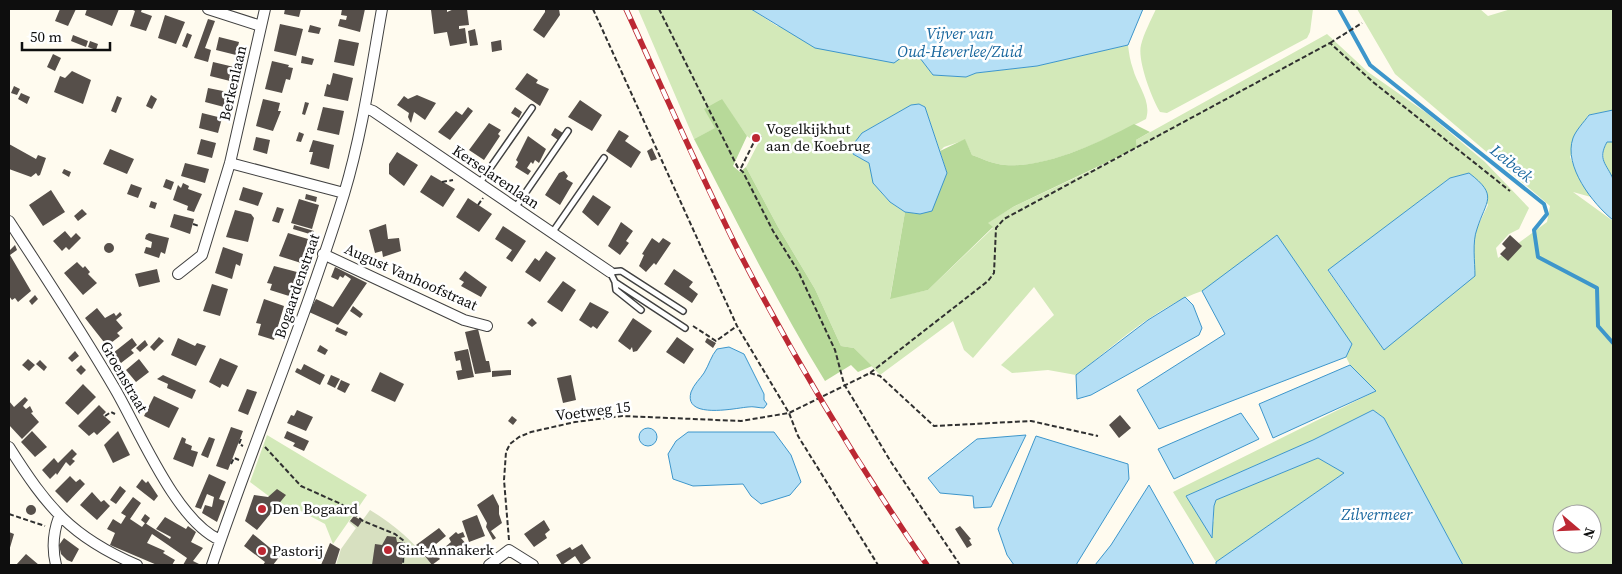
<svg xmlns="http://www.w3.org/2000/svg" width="1622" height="574" font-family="'Source Serif 4',serif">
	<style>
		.green { fill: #d3e9b9; fill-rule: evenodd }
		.forest { fill: #b7d999 }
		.cemetery { fill: #d7e0c0 }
		.water { fill: #b5dff5; stroke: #3d96cb }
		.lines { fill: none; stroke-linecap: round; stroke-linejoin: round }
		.stream { stroke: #3d96cb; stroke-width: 4 }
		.building { fill: #564f4a }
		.lane-casing { stroke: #414141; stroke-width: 8 }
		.street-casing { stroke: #414141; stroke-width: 12 }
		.path { stroke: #303030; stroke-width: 2; stroke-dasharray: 5 2.5; stroke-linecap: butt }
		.lane { stroke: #fff; stroke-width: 5 }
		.street { stroke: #fff; stroke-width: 10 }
		.rail-casing { stroke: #bc2833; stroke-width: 5.5 }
		.rail { stroke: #fff; stroke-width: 4; stroke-dasharray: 11; stroke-linecap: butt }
		.poi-dot { fill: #bc2833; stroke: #fff; stroke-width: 2 }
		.labels { text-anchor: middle; stroke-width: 5; stroke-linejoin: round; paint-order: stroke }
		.street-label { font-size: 15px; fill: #0e0e0e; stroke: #fff }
		.poi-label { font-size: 15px; fill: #0e0e0e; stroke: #fff; text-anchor: start }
		.water-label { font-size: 16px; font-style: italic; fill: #19679e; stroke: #fff }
	</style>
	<rect width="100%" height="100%" fill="#fffbef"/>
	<path class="green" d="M638,9H751L777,26L913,49L933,75L966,77L976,73L1037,66L1128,45C1129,53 1130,61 1133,69C1137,85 1152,101 1146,119C1108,138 1048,169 1005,165C993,164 983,159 972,155L965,140L944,147L940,151L925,107L919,104L911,105L862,133L853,154L869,163C874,188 883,198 905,212L890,298L928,290L993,228L987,223L1013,207L1137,149L1136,140L1327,34L1368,72L1428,114L1485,162L1529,208L1519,229L1509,234L1496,248L1498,258L1547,222L1550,206L1395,74L1357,9H1480L1488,16L1511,9H1613V110L1588,115L1570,157L1581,182L1591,197L1573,192L1613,221V565H1463L1384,418L1373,410L1313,440L1186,496L1214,522V506L1216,500L1318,458L1344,473L1216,562L1173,492L1376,391L1350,365L1346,357L1352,344L1202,291C1155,307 1115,345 1076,375L1048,370L1012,373L1001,365L1054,315L1034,287L973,358L964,350L953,321L880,375L854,348L841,346L815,289L778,227L746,167L762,136L753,134L751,139L747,136L721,99L716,128L694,139ZM1469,173L1488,205L1476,230L1384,350L1328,271L1450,178ZM1562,514H1592V544H1562Z
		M1156,9H1313L1310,32L1307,38L1167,113L1160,112C1152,99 1137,60 1141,45C1144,33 1151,20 1156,9Z
		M1607,142H1613V180C1605,167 1599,157 1607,142Z
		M267,435L367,495L333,544L325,524L295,508L278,503L250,482Z"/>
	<path class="forest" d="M722,99L747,136L733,166L740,172L746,167L778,227L815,289L841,346L854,348L872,366L858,372L851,365L825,381C777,303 736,220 694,139L715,128L704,109Z
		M1134,124L1150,132L1136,140L1137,148L1013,207L988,223L993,227L928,290L890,299L905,212L920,214L947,173L940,151L965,139L972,155C983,159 993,164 1005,165C1046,168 1098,143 1134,124Z"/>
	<path class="cemetery" d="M370,510C395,525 414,542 432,565H336L341,549L356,528L349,522L354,515L362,521Z"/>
	<path class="water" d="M751,9H1143L1128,45L1037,66L976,73L966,77L933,75L913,49L894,63L815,48Z
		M919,104L925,107L947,173L932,211L920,214L905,212L890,202L873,183L869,163L853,154L855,142L862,133L911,105Z
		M1613,110V142H1607C1597,160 1607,164 1613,179C1617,190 1613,209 1613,220C1593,204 1563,166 1573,138C1576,130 1584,122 1589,115Z
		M1469,173C1499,196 1486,200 1477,229C1472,242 1475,262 1475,276L1384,350L1328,270L1450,178Z
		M1277,235L1352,344L1346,357L1159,429L1137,390L1225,334L1202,291Z
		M1185,297L1193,305L1202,328L1199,335L1091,395L1077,399L1076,375L1148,320Z
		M729,347L744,354L764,394V400L767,404L764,408C759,408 753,406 748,407C736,408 683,420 691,392C694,384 700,379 704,373C709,365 711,356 717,349Z
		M1350,365L1376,391L1273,438L1259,404Z
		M1373,410L1384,418L1463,565H1216V562L1344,473L1318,458L1216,500L1214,506L1212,538L1186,496L1313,440Z
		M1241,413L1259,439L1174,479L1158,449Z
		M639 437a9 9 0 1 1 18 0a9 9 0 1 1-18 0Z
		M688,432H774L791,455L801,482L790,495L761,504L751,496L743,484L693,486L673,479L668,454L676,441Z
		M1026,435L991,507L974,508L973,496L940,493L928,478L977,439Z
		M1036,436L1128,464L1129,479L1076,565H1014L1007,555L998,529Z
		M1149,485L1194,565H1095L1111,545Z"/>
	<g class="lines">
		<path class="stream" d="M1339,9L1370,65L1544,204L1547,214L1534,230L1538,257L1597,288L1598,326L1613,343"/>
	</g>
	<path class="building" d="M60,9H76L68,26L55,21Z
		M87,9H119L112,26L85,15Z
		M131,9H142L141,12L152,16L146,31L130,26L135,11Z
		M285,9H301L299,17L284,14Z
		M342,9H365L360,32L338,26L340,19L346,20L347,16L341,15Z
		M447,9V12L454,9H467L469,25L459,26V29L465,28L467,43L450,46L447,32L434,34L431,10Z
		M545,9H559L560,15L544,38L533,30L545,12Z
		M165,15L185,22L176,44L158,38Z
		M208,19L215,21L205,48L211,50L208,62L194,58Z
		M280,24L303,29L296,56L274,51Z
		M310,25L321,28L319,34L308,32Z
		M475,29L478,45L470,46L468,31Z
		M187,33L192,35L187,48L182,46Z
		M73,35L88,41L86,47L71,41Z
		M219,37L239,42L236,55L216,50Z
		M339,39L359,43L354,66L334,62Z
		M501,40L502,50L492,52L491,42Z
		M90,41L98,44L96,50L88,47Z
		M53,54L61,58L55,71L47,67Z
		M302,56L314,59L312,65L301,63Z
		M272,61L289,65L288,67L293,68L290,80L286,79L282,93L265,89Z
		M213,62L234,67L230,81L210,76Z
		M72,71L91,80L83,104L54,92L60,76L65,78Z
		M333,73L353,78L348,101L324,96L327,84L330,85Z
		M527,73L538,80L536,83L549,89L540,106L515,89Z
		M14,86L20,89L17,95L11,93Z
		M208,88L228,92L224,107L205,102Z
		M21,93L30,97L27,104L18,99Z
		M151,95L157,99L152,109L146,106Z
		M417,95L436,103L425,120L414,112L411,123L408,117L409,113L397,105L404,96L408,99Z
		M117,96L122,98L116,113L111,111Z
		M263,99L280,103L278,111H281L273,131L256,126Z
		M580,100L602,115L592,131L568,117Z
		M305,102L309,103L305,115L302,114Z
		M323,107L344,111L339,135L317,130Z
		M468,107L473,111L450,140L438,132L456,111L462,115Z
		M515,107L522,112L519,118L511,113Z
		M202,113L222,118L218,133L199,128Z
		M489,123L501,130L498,134L500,136L484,160L469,150Z
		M555,128L563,133L558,140L551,135Z
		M619,130L629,136L625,141L641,152L631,168L606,151Z
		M299,132L304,134L301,142L296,141Z
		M752,134L762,136L760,141L751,139Z
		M528,136L546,149L539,163L535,160L533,164L531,162L527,168L531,171L528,175L515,167L518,162L516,160Z
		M256,137L270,140L267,154L253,150Z
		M201,139L216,143L212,158L197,154Z
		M313,140L334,145L329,169L310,164L313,152H309Z
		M9,144L36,159L38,155L46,158L40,175L38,176L36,173L31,177L9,169Z
		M652,148L657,159L651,161L647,151Z
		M110,149L134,159L127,174L103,164Z
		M397,152L418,165L404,186L389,174V164Z
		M185,163L209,169L205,183L181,176Z
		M64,169L71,172L69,177L62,173Z
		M564,171L568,176L566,179L573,183L560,205L545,195L559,173Z
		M431,175L455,189L443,207L420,192Z
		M166,179L174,182L171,190L163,187Z
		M183,183L189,186L188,189L202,194L194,212L187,210L188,206L173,200L178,185L181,188Z
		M131,184L142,188L138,198L127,194Z
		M243,187L263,193L258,206L239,200Z
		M51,190L65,212L43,226L29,205Z
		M306,194L317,197L316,202L305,199Z
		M593,195L611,207L598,226L582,212Z
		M468,198L492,214L479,232L456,217Z
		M299,199L319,205L312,229L291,223Z
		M151,201L157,203L155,209L149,207Z
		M277,207L284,209L279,223L272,221Z
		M82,209L87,214L78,221L74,216Z
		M235,210L251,214L254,218L248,242L226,237Z
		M174,214L194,219L190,234L170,227Z
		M621,222L633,231L626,241L629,243L620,255L608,246Z
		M386,224L388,239L399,238L401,251L383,257L382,251L375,253L369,230Z
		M294,225L314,231L313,235L293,229Z
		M503,226L526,241L512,262L506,258L512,250L495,239Z
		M65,231L71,238L76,233L81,238L69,250L66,247L62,251L53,241Z
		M149,233L169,238L165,254L161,252L159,258L144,253L146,247L151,248L152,242L145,239L146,235Z
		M288,233L308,239L301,263L279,256Z
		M1510,235L1522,246L1508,261L1500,254L1506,248L1502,244Z
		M652,238L659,243L663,238L671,243L656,265L654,263L646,272L639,266L644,255L642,254Z
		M104 248a5 5 0 1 1 10 0a5 5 0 1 1-10 0Z
		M15,245L17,250L10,255L31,291L18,302L15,298L12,300L9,296V251Z
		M223,247L243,254L240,266L236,264L232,279L215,273Z
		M546,251L556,258L540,282L525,272L535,258L539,261Z
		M77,262L83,268L85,266L90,272L88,274L97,283L83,295L64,273Z
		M274,266L297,272L289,296L270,290L272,284L267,283Z
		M335,267L367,283L338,325L309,312L316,299L333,307L351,279L345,275L343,278L340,276L338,280L331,277Z
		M157,269L160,282L139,287L135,274Z
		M674,269L693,282L689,287L698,294L692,303L664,284Z
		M465,271L487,287L481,297L461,286L464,282L459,279Z
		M563,281L576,290L562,312L547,302Z
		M212,284L228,289L220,316L203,311Z
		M35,295L38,299L32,305L29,301Z
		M264,299L284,306L274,340L258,335L261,324L256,323Z
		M590,302L609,312L597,329L593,326L591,328L579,320Z
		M353,306L363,314L360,318L350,311Z
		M97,308L105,318L114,313L116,316L120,312L122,315L116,320L123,328L117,333L120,336L107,346L85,318Z
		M532,318L537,323L532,327L527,323Z
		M633,318L652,331L637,351L633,352L632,347L630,350L618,341Z
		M337,327L348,332L346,336L335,331Z
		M478,329L486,361H489L491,372L475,374L465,332Z
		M159,337L164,341L154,351L150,347Z
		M677,337L694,349L684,364L666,352Z
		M132,338L137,345L131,350L134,353L121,363L113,353Z
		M178,338L195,346L197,343L206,346L196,366L171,355Z
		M707,338L716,343L713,348L705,342Z
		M145,340L148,345L140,352L136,348Z
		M320,345L328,350L325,355L317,351Z
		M468,349L474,377L458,380L456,371L462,370L460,360L456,361L454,352Z
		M75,351L79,356L72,362L68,358Z
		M220,358L238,366L228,387L222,384L220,388L209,382Z
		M28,359L35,365L29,371L22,365Z
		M139,359L149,372L136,382L126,370Z
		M40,360L47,367L44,371L36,364Z
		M304,364L325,375L320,385L295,372L297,368L301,370Z
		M81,365L86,370L81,375L76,370Z
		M511,370V375L492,377V371Z
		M380,372L404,384L395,402L371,391Z
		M163,375L196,390L192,399L167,388L168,384L157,379Z
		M331,375L340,379L335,388L327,384Z
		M571,375L576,400L563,403L557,378Z
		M341,380L350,384L345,393L337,389Z
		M83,384L96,397L78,415L65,403Z
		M247,389L257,392L248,415L238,411Z
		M154,396L179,408L169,428L144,416Z
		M25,397L28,400L23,406L26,409L30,406L33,412L31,413L39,422L22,439L9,425V401L14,407Z
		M99,405L106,412L103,415L111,422L97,435L94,432L89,436L78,426Z
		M297,410L313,417L306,431L287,423L291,415L294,416Z
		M1120,415L1131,428L1119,438L1109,425Z
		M512,416L517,420L513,425L508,421Z
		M231,427L243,431L228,470L216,466Z
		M32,431L47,447L35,457L21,442Z
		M118,431L130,455L113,463L104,445Z
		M287,431L309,441L304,451L293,446L295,443L284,438Z
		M182,437L186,439L185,443L192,446L191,450L198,452L193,467L173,459Z
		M209,437L215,439L208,458L201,455Z
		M72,449L77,454L72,459L75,461L70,466L66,462L57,475L56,473L50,479L42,470L54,458L58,463Z
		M209,474L226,482L219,499L225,501L217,522L202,513L205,505L212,507L214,497L207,494L201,509L195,507Z
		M70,476L76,482L80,479L85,484L67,503L55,491Z
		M142,479L146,483L148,481L158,496L154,501L136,487Z
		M120,486L126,491L116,504L110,500Z
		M277,489L286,495L257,530L245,521L254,495L268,497Z
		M92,492L101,502L104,500L110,506L97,520L80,505Z
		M493,494L499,506V514L502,523L491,531L496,538L493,540L486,527L487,523L477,505Z
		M133,497L141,503L130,519L142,527L145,523L170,539L171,537L156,529L165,517L186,529L188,526L196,532L191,542L203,548L193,561L201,565H183L187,558L152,534L147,543L165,551L163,553L175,560L172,565H157L110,545L115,533L107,529L113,519L121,524L126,516L121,513Z
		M26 510a5 5 0 1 1 10 0a5 5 0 1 1-10 0Z
		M145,514L150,518L146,524L141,520Z
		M477,515L485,536L469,542L462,521Z
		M354,516L362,521L358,527L350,521Z
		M544,520L550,530L545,534L547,538L534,547L524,534Z
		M960,526L971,539L969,540L972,545L967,548L955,529Z
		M439,528L446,536L431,548L440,559L432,565L416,545Z
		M9,532L14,534L9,551Z
		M456,532L458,534L463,532L465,537L461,538L467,545L451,557L444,548L451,542L449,538Z
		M253,534L280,556L273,565H263L265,562L244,546Z
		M387,536L396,537L397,542H403L402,565H372L375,544L382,545Z
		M64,538L79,549L72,562L67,560L61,554L59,545Z
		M330,543L340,549L335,565H321Z
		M582,544L591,558L581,565L575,556L562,565L556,555L570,547L572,550Z
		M26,554L39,565H16Z"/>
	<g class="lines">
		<g class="lane-casing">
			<path id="lane" d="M479,184L532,108
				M515,208L568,131
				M552,233L604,158
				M615,282L616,290L641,310
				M683,311L621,271L610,272L615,282L685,328"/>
		</g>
		<g class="street-casing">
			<path id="street" d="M208,9L261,26
				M365,108L373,111L610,272
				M230,163L344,193
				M9,221C45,276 82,332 115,389C139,430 176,521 220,540
				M323,254L464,320L487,326
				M178,274L202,255L230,163L265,9
				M9,447C47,507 71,537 137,565
				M56,565C52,549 53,533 59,517
				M212,565C254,441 305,320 344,194C362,134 371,71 382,9
				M489,565L509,550L533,565"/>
		</g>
		<path class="path" d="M593,9L737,326L789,413L798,436L878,565
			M659,9L738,168L743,172L773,231L798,271L835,350L844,384L891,462L960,565
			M1330,43L1362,23
			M237,51L244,53
			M233,71L239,73
			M741,168L755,140
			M442,182L453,180
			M478,205L483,198
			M193,224L199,226
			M693,326L716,341L737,326
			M870,373L880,376L934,426L1031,421L1098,436
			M105,416L111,412L115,414
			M241,439L239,444L243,446
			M265,447L301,486L341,504L363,521L395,534L404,541L403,565
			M231,464L234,458L239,460
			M9,514L45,526
			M509,540L504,480L506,452L510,444L519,437L531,432L575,422L622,416L741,421L789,413L870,373L988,281L994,273L996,228L1004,219L1330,43L1373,82L1510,191"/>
		<use href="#lane" class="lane"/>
		<use href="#street" class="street"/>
		<g class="rail-casing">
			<path id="rail" d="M626,9C663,90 699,172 739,252C795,360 858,465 927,565"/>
		</g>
		<use href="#rail" class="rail"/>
	</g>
	<g class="poi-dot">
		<circle cx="756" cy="138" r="5"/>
		<circle cx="262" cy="509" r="5"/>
		<circle cx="388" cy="550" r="5"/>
		<circle cx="262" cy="551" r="5"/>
	</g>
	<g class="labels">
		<g class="street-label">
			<text transform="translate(233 83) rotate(-77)" y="5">Berkenlaan</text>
			<text transform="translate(496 177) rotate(34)" y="5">Kerselarenlaan</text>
			<text transform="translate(411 277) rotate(24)" y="5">August Vanhoofstraat</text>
			<text transform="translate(297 286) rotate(-71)" y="5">Bogaardenstraat</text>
			<text transform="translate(124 377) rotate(60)" y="5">Groenstraat</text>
			<text transform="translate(593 411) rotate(-7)" y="5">Voetweg 15</text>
		</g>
		<g class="poi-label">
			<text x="766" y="134">Vogelkijkhut<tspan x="766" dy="17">aan de Koebrug</tspan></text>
			<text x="272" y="514">Den Bogaard</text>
			<text x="398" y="555">Sint-Annakerk</text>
			<text x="272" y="556">Pastorij</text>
		</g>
		<g class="water-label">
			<text x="960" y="39">Vijver van<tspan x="960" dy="18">Oud-Heverlee/Zuid</tspan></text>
			<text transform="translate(1512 163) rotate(39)" y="6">Leibeek</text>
			<text x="1377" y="520">Zilvermeer</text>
		</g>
	</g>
	<rect width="1622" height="574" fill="none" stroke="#0e0e0e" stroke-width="20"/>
	<g transform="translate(1577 529) rotate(109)"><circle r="24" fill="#ffffff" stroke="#9f9f9f"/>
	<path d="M0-4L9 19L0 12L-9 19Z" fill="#bc2833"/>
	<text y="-8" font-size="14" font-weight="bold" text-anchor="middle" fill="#0e0e0e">N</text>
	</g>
	<path d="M22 42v8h88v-8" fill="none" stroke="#0e0e0e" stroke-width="2.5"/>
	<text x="30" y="42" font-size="15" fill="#0e0e0e" stroke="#ffffff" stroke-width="4" paint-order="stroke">50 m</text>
</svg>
